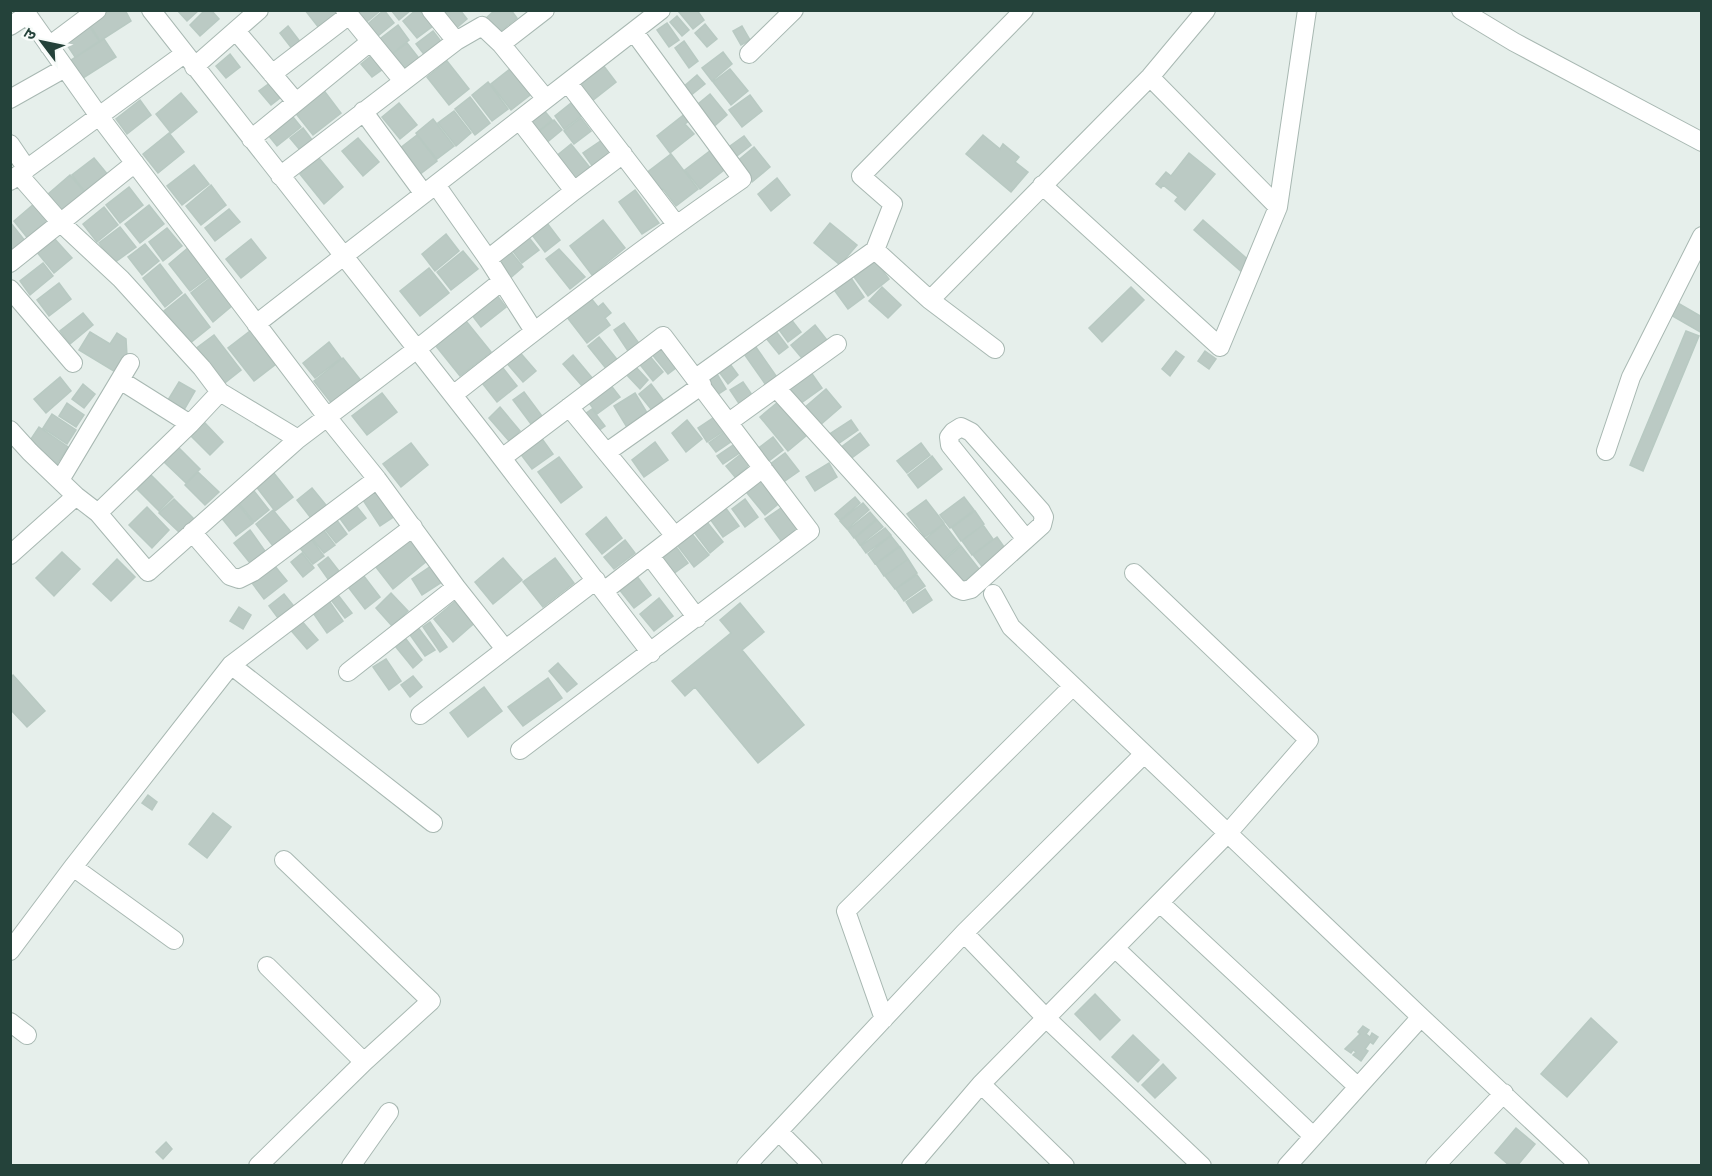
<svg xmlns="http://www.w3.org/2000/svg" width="1712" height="1176" font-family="Barlow,'Noto Sans Devanagari',sans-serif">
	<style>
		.building { fill: #bbcac4; stroke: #b8c9c2; stroke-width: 1.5 }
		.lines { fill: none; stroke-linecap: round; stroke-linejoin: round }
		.minor-casing { stroke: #a8b8b2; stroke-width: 20 }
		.minor { stroke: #fff; stroke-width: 18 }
	</style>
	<rect width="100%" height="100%" fill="#e6efeb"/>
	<path class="building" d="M105,10H125L131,21L100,41L88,22Z
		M177,10H199L187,21Z
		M205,10H211L219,19L200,36L190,25Z
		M305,10H336L338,13L319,28Z
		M356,10H381L363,25Z
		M384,10L394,23L373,40L363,28Z
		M391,10H411L399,20Z
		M416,10H421L433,26L417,38L403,21Z
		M436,10H460L467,19L453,31Z
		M495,10H511L517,18L497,34L485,19Z
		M681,10H697L704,20L693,29L679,12Z
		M677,16L689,30L682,36L670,22Z
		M87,23L99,41L75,57L63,39Z
		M667,23L679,40L669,47L657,30Z
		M705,24L717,39L707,47L695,33Z
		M398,25L409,40L388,57L376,42Z
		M288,26L301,43L293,50L280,33Z
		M742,26L750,40L741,45L733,31Z
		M433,31L443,44L426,57L416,44Z
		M104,39L116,57L80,80L68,62Z
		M684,41L698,61L689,68L675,48Z
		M407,43L421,61L408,72L393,54Z
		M723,52L732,64L712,81L702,68Z
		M230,54L240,67L226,78L216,66Z
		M372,55L383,69L372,77L361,64Z
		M447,61L469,89L449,105L427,77Z
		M603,65L616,82L592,101L579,85Z
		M510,69L530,95L511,110L491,84Z
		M730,69L748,91L731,105L713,82Z
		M697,75L705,84L690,96L683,87Z
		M274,80L285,94L271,105L259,91Z
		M488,82L508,109L492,121L472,95Z
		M322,88L341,113L313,135L293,110Z
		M181,93L197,112L171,133L156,114Z
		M710,94L727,115L710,130L693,108Z
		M750,95L762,111L742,127L729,110Z
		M470,97L490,123L475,135L455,109Z
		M140,100L151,115L127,134L116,119Z
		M399,103L417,125L400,139L382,117Z
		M571,103L581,116L564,129L555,116Z
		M542,108L552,120L536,133L526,120Z
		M454,111L471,133L456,146L438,123Z
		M686,113L691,119L685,124L694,134L670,153L657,136Z
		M293,117L301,127L277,146L269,136Z
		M581,118L591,131L574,144L564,131Z
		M433,119L454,146L437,159L416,133Z
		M554,120L562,130L545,144L536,134Z
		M303,128L313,141L300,150L290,138Z
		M169,133L184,152L158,173L143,154Z
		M417,135L437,161L419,175L399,149Z
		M983,135L1000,149L1003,144L1019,157L1015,162L1028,172L1011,192L966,154Z
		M744,136L751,145L733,159L726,149Z
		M358,138L379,162L363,176L342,151Z
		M602,140L612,153L593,167L583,153Z
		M571,144L591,169L575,182L555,157Z
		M715,147L729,166L700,189L685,170Z
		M754,147L770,167L752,182L736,162Z
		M1189,153L1215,174L1185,210L1175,201L1178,197L1163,185L1161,188L1156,184L1166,172L1171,176Z
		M671,154L698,189L676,206L663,189L658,192L645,174Z
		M94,158L108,175L86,193L72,175Z
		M319,158L343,187L324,204L300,174Z
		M194,165L209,184L182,205L167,186Z
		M70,175L85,193L62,212L48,194Z
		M777,178L790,195L771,211L758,194Z
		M211,185L226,205L201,225L186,206Z
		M129,187L143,205L120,223L106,205Z
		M635,190L659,223L642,234L619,202Z
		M35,203L50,222L29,240L14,221Z
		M149,205L164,224L140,243L125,224Z
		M104,207L118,225L97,242L83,224Z
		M229,209L240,222L215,241L205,228Z
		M603,220L625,248L592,275L570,246Z
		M1203,220L1253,264L1244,274L1194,230Z
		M10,222L25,241L10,253Z
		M547,223L560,240L545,252L532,235Z
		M830,223L857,245L840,265L814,243Z
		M120,227L136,247L114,263L99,243Z
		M167,228L182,246L163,261L149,242Z
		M446,234L459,251L435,271L422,254Z
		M526,234L539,250L522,263L509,246Z
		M53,237L72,258L54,273L36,251Z
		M251,239L266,258L241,278L226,259Z
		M145,244L159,261L142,275L128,257Z
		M189,247L211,275L190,291L169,264Z
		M507,247L523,267L508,280L492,260Z
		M559,249L585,277L570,289L546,259Z
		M463,251L478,269L451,290L437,272Z
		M872,256L889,279L868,296L851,273Z
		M43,263L53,276L30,295L20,281Z
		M160,264L182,293L165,307L143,278Z
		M429,268L449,293L420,316L400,291Z
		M849,275L864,297L848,309L832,287Z
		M210,278L232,306L213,322L191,293Z
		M59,283L71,299L49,316L37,300Z
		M882,287L901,305L888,318L869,301Z
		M1131,287L1144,300L1102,342L1089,328Z
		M185,294L210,327L189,344L164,311Z
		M496,294L506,307L481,327L471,314Z
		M590,297L598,307L603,303L611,313L605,318L610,325L587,343L566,316Z
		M1676,302L1702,317V333L1669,314Z
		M83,313L93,325L70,344L60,331Z
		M790,318L801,332L788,342L777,327Z
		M466,321L491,352L460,376L436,346Z
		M624,323L641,346L630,354L614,330Z
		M815,325L830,344L806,363L791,345Z
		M775,330L788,347L779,354L766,338Z
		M250,331L276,364L254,381L228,348Z
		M1686,331L1699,336L1643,471L1630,465Z
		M90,332L110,344L117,333L126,339L127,356L117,373L79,350Z
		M214,335L241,370L221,386L194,350Z
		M599,337L619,362L608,371L588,346Z
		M329,342L341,358L315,378L303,363Z
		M664,342L681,364L668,374L651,353Z
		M753,343L779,380L768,388L742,351Z
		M517,349L536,371L523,382L504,360Z
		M1176,351L1184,357L1170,376L1162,369Z
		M1205,351L1216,359L1209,369L1198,361Z
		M648,354L663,372L653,381L638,362Z
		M573,355L593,379L583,387L563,364Z
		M343,358L362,382L333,405L314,381Z
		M727,360L738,375L728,384L716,368Z
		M499,363L517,386L497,402L479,379Z
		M634,365L648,380L640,389L625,373Z
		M714,369L726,389L714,397L702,377Z
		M810,371L822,388L797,406L785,390Z
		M60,377L71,391L46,413L34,399Z
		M179,382L195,391L184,410L168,400Z
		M743,382L757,402L744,411L730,390Z
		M609,383L620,397L597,414L587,400Z
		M83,384L95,394L84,408L72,399Z
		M651,384L667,405L655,414L639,394Z
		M826,389L841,407L819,426L804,408Z
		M524,392L542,416L531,424L513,400Z
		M382,393L397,412L367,435L352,416Z
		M635,393L649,416L628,429L614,406Z
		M778,402L806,436L788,451L760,417Z
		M67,403L84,415L76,427L59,416Z
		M500,407L520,431L509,441L489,418Z
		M592,409L605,426L595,433L582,416Z
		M52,414L76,430L67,444L43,428Z
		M716,416L725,430L707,442L698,428Z
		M687,420L702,439L686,452L672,433Z
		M851,420L858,430L835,446L828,435Z
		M205,423L223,442L210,455L191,436Z
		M39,427L68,447L57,464L27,445Z
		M729,429L735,439L716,452L709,443Z
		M860,433L869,445L845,463L836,451Z
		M540,436L553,454L532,469L519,452Z
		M773,437L783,450L765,464L756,450Z
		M739,441L744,450L723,464L717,456Z
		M655,442L668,460L644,477L632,460Z
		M411,443L428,465L401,487L383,464Z
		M921,443L930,455L907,473L897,461Z
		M178,447L200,469L186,483L164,462Z
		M746,450L754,461L735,477L726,466Z
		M785,453L799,471L782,483L769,465Z
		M932,456L942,469L918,488L908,475Z
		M559,457L582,487L561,503L538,472Z
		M829,463L837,477L815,491L806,477Z
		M198,472L219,492L205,505L185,485Z
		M273,472L293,497L275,511L255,485Z
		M761,474L782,501L765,515L743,488Z
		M151,475L173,497L159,511L137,489Z
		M312,488L330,510L314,522L297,500Z
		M376,488L395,516L380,526L361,497Z
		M254,491L269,510L254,522L239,503Z
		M855,497L860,503L840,520L835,514Z
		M964,497L974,510L950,528L940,515Z
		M174,499L194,519L180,533L159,513Z
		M745,499L758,517L745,527L732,509Z
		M926,500L944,523L925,537L907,514Z
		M237,503L253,523L236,536L220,516Z
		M354,503L366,518L349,531L338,516Z
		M863,503L869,510L847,529L840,521Z
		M784,506L800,528L782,542L765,519Z
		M147,507L169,530L152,548L129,525Z
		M725,507L739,526L723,537L710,519Z
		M273,510L291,532L273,546L256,524Z
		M975,511L984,524L961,541L952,528Z
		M870,512L876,519L854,538L848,530Z
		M606,517L622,538L602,554L586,534Z
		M336,519L347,534L336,543L324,528Z
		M877,520L883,527L860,545L855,538Z
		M707,522L723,542L710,553L694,532Z
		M944,524L960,545L941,561L924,540Z
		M983,525L993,539L972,555L962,541Z
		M322,528L335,545L324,553L311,537Z
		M885,528L891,535L866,553L861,546Z
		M250,530L265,551L250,563L234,543Z
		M692,534L709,555L694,567L677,545Z
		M891,536L899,546L875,564L868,554Z
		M997,537L1007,551L984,569L973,555Z
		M311,539L324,556L313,564L300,548Z
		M410,539L427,561L393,589L376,567Z
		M625,540L635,553L614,569L604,557Z
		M674,544L688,563L669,577L655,558Z
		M961,546L979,569L960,585L942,562Z
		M900,547L908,559L884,576L876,564Z
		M62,552L80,569L54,596L36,578Z
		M302,553L314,568L303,577L291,562Z
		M328,557L339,571L328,579L318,565Z
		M503,558L522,580L493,604L475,582Z
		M555,558L574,583L543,607L523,582Z
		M117,559L135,577L111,601L93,584Z
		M908,559L917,573L895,589L885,576Z
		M274,565L287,581L264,599L252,583Z
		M431,566L442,582L422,595L412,579Z
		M360,571L380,597L365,609L345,583Z
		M636,575L651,595L634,608L618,588Z
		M917,575L925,586L904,601L896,589Z
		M925,589L932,600L913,613L906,602Z
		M335,591L352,613L345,618L328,596Z
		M391,593L408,611L392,626L376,608Z
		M284,594L297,610L281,622L269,606Z
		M327,598L343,621L327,633L311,610Z
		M459,598L478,620L453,642L434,619Z
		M659,598L673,616L654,631L640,614Z
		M740,603L764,632L742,650L804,725L758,763L695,687L685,696L672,681L731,633L720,620Z
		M239,607L251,615L243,629L230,621Z
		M300,619L318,640L307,649L289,628Z
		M430,622L447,647L440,652L423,627Z
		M417,626L435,650L425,656L408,632Z
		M406,639L422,660L413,668L396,647Z
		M386,659L401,681L389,690L373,667Z
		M558,663L577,684L567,692L549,671Z
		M13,675L45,711L27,727L10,709V678Z
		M413,676L422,687L410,697L401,685Z
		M548,678L562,698L523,726L508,707Z
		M484,687L502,711L468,737L450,713Z
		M148,795L157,802L152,810L142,803Z
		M213,813L231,827L207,858L189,844Z
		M1095,994L1120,1020L1100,1040L1075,1014Z
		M1591,1018L1617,1042L1567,1097L1541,1074Z
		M1363,1026L1369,1030L1366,1034L1370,1037L1372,1033L1378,1037L1373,1044L1370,1042L1365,1049L1368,1051L1361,1061L1353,1055L1356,1052L1353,1050L1351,1053L1345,1049L1360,1034L1358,1032Z
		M1133,1035L1159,1060L1138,1082L1112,1057Z
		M1163,1064L1176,1078L1155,1098L1142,1085Z
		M1516,1128L1535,1144L1517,1166H1510L1495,1153Z
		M166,1142L172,1149L163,1159L156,1152Z"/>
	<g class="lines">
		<g class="minor-casing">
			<path id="minor" d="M24,10L99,116L327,417L377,479L456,587L505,649
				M151,10L485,436L651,653
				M345,10L403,81
				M431,10L456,41
				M1461,10L1514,42L1702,142
				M10,26L27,15
				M236,31L296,102
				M501,44L545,10
				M49,46L97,10
				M749,54L794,10
				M194,67L259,10
				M272,74L349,15
				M1150,77L1278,207
				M568,83L676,224
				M10,99L65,68
				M363,111L424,194
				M520,121L574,191
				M251,139L370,42
				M10,144L27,169
				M19,175L61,223L121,279L202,368L220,392L298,439
				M280,176L456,41L482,26L501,44L546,99
				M10,181L184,54
				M436,185L488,259L534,331
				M1042,185L1220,347L1278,207L1307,10
				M875,250L893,204L861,176L1024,10
				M488,259L574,191L623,154
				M10,263L135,163
				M10,289L73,363
				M930,300L995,349
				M256,324L661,10
				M696,378L875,250L930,300L1150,77L1206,10
				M120,380L190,424
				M777,389L958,589L963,591L971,589L1042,525L1044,517L1041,511L971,432L961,427L953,432L949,437L950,445L1026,539
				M453,395C548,320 643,247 742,179L634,32
				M569,407L675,536
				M729,422L837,344
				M10,430L30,452L76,496L98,513L148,572L298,439L417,349L502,281
				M1606,451L1631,377L1702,236
				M607,452L702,385
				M502,458L663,336L810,531L520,750
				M60,480L130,363
				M98,513L190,424L220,392
				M192,532L230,576L239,579L253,572L377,479
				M10,555L76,496
				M650,556L697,618
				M604,591L763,468
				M993,594L1011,627L1421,1017L1580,1166
				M231,665L433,823
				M348,672L456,587
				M420,715L596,580
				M73,867L174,940
				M1160,903L1358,1087
				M964,933L1046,1018L1202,1166
				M1116,949L1313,1136
				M10,951L73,867L231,665L413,527
				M267,966L364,1062
				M884,1019L846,911L1073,686
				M10,1022L27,1035
				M981,1084L1065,1166
				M779,1132L813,1166
				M258,1166L364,1062L431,1001L284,860
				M351,1166L389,1112
				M746,1166L964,933L1144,754
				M911,1166L981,1084L1228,833L1309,740L1134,573
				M1287,1166L1421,1017
				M1435,1166L1504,1093"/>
		</g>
		<use href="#minor" class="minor"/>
	</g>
	<rect width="1712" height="1176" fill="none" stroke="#24423a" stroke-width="24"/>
	<g transform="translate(42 42) rotate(302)" stroke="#f7fbf9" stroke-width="4.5" paint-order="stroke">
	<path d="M0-4.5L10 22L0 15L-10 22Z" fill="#24423a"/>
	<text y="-9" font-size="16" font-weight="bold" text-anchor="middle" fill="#24423a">उ</text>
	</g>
</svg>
